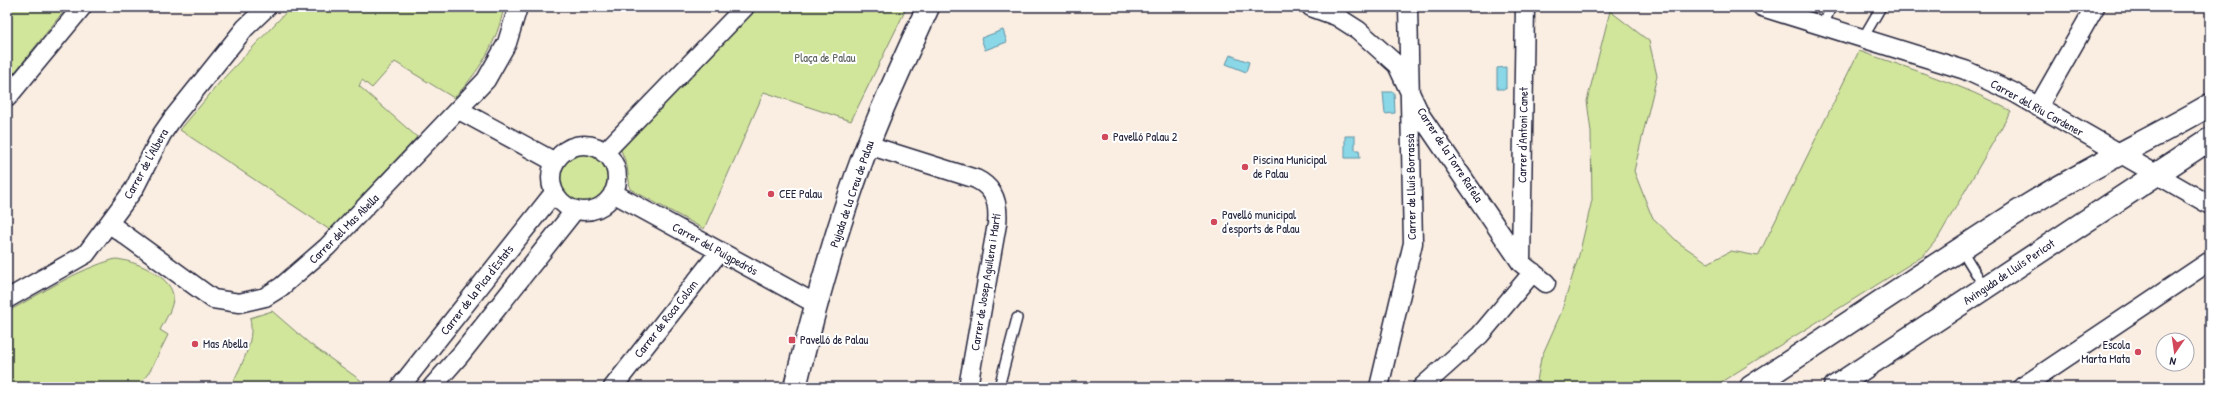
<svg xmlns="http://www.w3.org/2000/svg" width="2217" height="394" font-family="'Patrick Hand',sans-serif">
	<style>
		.green { fill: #d1e69b; stroke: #7a846b }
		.water { fill: #89d7e7; stroke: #608fa2 }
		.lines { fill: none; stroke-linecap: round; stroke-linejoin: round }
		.lane-casing { stroke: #22223b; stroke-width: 12 }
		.street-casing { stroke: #22223b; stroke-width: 21 }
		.secondary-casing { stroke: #22223b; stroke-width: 25 }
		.lane { stroke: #fff; stroke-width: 9 }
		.street { stroke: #fff; stroke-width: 18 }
		.secondary { stroke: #fff; stroke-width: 22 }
		.poi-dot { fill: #d1495b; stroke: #fff; stroke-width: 1.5 }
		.labels { text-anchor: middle; stroke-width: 4; stroke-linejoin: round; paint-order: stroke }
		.park-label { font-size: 12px; fill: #575d58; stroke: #fff }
		.street-label { font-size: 12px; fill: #22223b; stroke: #fff }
		.poi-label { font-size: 12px; fill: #22223b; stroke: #fff; text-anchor: start }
	</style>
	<rect width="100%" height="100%" fill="#faeee2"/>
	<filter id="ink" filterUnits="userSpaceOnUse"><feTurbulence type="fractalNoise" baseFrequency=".025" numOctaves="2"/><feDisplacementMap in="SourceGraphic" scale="8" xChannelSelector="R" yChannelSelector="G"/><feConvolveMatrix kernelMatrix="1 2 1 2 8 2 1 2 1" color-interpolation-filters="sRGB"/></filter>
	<g filter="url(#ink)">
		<path class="green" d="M7,7H67L7,82Z
			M291,7H504C497,43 479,72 454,98L395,62L372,88L362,80L359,86L417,137L330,230L180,130L220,82Z
			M755,7H907L851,121L764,92L704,229L630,189L627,166L621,150L702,59Z
			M1610,11L1649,41L1657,76L1634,171L1652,217L1679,243L1708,263L1731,251L1758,256L1859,51C1911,69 1964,85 2011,111L1938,238L1923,256L1713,387H1536L1541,358L1561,313L1579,255L1592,200L1591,132L1587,101Z
			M559 178a25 25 0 1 1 50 0a25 25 0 1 1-50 0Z
			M115,259C133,260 170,275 173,295C174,307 165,320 160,330L168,335L150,371L138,387H7V312C42,293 76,270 115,259Z
			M272,311L310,344L370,387H231C241,364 255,344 250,318Z"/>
		<path class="water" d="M1003,30L1007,42L985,50L981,38Z
			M1230,55L1249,62L1246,72L1226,64Z
			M1506,67V89H1497V68Z
			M1383,92H1394L1395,113L1385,114Z
			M1345,136H1355V150H1359L1360,158H1345Z"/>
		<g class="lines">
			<g class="lane-casing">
				<path id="lane" d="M1823,26L1831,7
					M1863,38L1881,7
					M1961,249L1985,288
					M999,387L1017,318"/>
			</g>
			<g class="street-casing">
				<path id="street" d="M1311,7L1336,16L1358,30L1397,65L1421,116L1521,263L1546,283
					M1762,7L1965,70L2013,92L2210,205
					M7,98L82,7
					M2038,107L2095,7
					M459,110L555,162
					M868,145L976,179C995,188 999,204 997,224L968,387
					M551 178a33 33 0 1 1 66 0a33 33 0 1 1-66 0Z
					M604,153L745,7
					M613,193L816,304
					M110,224L213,299L239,303L265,297L281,287L327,247L486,80L507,43L518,7
					M1521,263L1525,7
					M7,299L86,254L134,189L162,134L173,118L245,28L267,7
					M400,387L553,194
					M432,387L461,354L575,210
					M613,387L720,251
					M1379,387L1413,243L1408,7
					M1422,387L1480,335L1533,272
					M2022,387L2210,261"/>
			</g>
			<g class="secondary-casing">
				<path id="secondary" d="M795,387C811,322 828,258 850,194C871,130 900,69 928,7
					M1751,387C1843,327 1934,265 2027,206C2086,169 2150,140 2210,105
					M1835,387L2210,139"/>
			</g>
			<use href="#lane" class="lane"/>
			<use href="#street" class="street"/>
			<use href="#secondary" class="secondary"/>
		</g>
	</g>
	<g class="poi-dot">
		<circle cx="1105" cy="137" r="4"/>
		<circle cx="1245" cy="167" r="4"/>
		<circle cx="771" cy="194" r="4"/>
		<circle cx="1214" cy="222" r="4"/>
		<rect x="788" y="336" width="8" height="8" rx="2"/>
		<circle cx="195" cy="344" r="4"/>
		<circle cx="2138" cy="352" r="4"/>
	</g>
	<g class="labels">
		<g class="park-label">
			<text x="825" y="62">Plaça de Palau</text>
		</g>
		<g class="street-label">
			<text transform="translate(2037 108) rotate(29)" y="4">Carrer del Riu Cardener</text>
			<text transform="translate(1523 135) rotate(-89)" y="4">Carrer d'Antoni Canet</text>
			<text transform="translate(1450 155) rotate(57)" y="4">Carrer de la Torre Rafela</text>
			<text transform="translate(146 164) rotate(-61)" y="4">Carrer de l'Albera</text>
			<text transform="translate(1411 187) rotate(-91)" y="4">Carrer de Lluís Borrassà</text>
			<text transform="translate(852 194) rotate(-71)" y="4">Pujada de la Creu de Palau</text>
			<text transform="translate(344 229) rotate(-45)" y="4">Carrer del Mas Abella</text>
			<text transform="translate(715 249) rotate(29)" y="4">Carrer del Puigpedrós</text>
			<text transform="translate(2009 272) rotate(-34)" y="4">Avinguda de Lluís Pericot</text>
			<text transform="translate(986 282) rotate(-81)" y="4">Carrer de Josep Aguilera i Martí</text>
			<text transform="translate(477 290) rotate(-52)" y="4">Carrer de la Pica d'Estats</text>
			<text transform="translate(666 319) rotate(-52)" y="4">Carrer de Roca Colom</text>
		</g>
		<g class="poi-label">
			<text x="1113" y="141">Pavelló Palau 2</text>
			<text x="1253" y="164">Piscina Municipal<tspan x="1253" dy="14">de Palau</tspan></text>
			<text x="779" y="198">CEE Palau</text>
			<text x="1222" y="219">Pavelló municipal<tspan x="1222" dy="14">d'esports de Palau</tspan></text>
			<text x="800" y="344">Pavelló de Palau</text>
			<text x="203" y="348">Mas Abella</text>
			<text x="2130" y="349" text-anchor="end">Escola<tspan x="2130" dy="14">Marta Mata</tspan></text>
		</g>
	</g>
	<rect width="2217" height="394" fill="none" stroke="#fff" stroke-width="24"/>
	<rect x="12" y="12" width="2193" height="370" fill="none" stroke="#22223b" stroke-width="1.5" filter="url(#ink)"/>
	<g transform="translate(2175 352) rotate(193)"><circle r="19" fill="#ffffff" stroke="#a7a7b1"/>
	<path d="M0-3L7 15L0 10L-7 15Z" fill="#d1495b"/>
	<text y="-6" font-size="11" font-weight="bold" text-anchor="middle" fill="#22223b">N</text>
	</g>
</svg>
